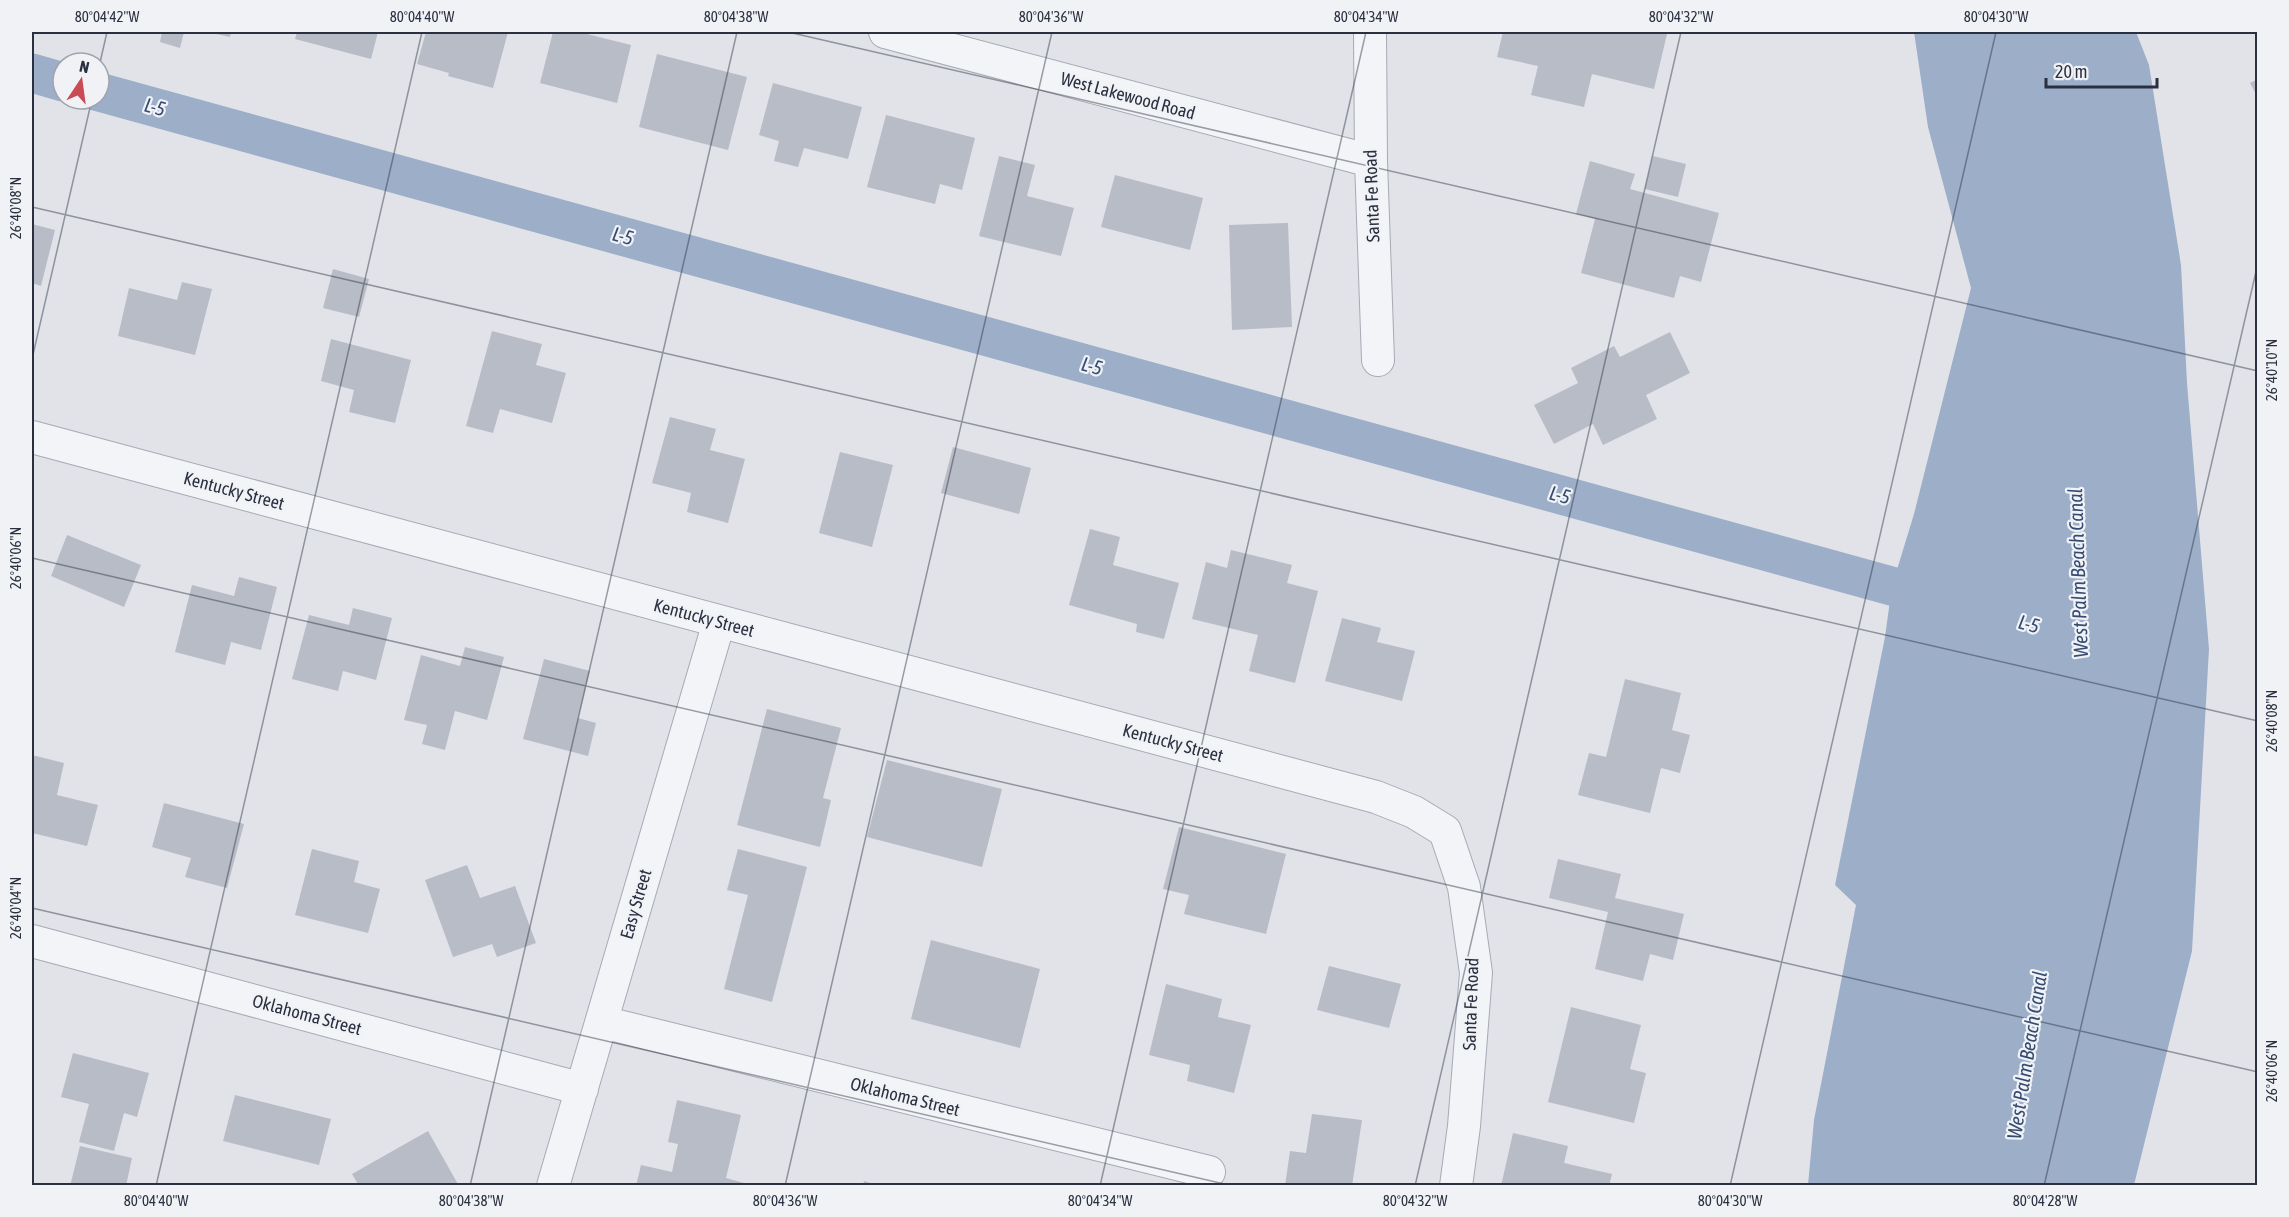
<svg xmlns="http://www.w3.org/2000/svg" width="2289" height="1217" font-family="'Asap Condensed',sans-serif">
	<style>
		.water { fill: #9daec8 }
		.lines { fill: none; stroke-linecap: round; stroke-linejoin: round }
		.canal { stroke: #9daec8; stroke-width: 39 }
		.building { fill: #b8bcc6 }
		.street-casing { stroke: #a6aab3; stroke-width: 34 }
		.street { stroke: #f3f4f7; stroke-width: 32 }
		.ticks { fill: none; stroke: #2a3040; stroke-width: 1.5; stroke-opacity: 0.45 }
		.labels { text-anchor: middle; stroke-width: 4.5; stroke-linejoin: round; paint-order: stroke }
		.street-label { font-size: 18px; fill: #2a3040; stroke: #f0f2f6 }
		.water-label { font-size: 20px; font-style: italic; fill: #354c72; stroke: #f0f2f6 }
		.neatline { fill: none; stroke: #2a3040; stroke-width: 2 }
		.ticks-label { font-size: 15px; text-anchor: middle; fill: #2a3040 }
	</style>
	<rect width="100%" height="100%" fill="#e1e3e9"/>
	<path class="water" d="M1914,32H2136L2149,65L2181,265L2187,383L2209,649L2192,951L2134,1185H1808L1814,1120L1856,905L1835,885L1885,637L1892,586L1914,514L1971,288L1928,127Z"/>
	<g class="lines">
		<path class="canal" d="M32,73L63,82
			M99,92L1942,600"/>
	</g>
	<path class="building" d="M162,32H184L180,48L160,42Z
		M207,32H231L230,37Z
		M297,32H378L371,59L295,39Z
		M426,32H508L493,88L448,76L449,73L417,64Z
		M553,32H579L631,45L617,103L540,83Z
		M1503,32H1656L1667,34L1654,89L1592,74L1584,107L1531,95L1538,66L1497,57Z
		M657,54L747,77L728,150L639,127Z
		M2258,79V98L2250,83Z
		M773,83L862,107L848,159L804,148L798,167L774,161L779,141L759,135Z
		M886,115L975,138L962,190L940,184L935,204L867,187Z
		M999,156L1035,165L1027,196L1074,208L1061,256L979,236Z
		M1653,156L1686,164L1678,197L1645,189Z
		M1590,161L1635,174L1630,189L1719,213L1701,282L1680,276L1674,298L1581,273L1595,219L1576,214Z
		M1115,175L1203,198L1190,250L1101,227Z
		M1288,223L1292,327L1232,330L1229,225Z
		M32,224L55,230L41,286L32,283Z
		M333,269L369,279L359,317L323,308Z
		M182,282L212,289L195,355L118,336L129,288L177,300Z
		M492,331L542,344L536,365L566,373L552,423L500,409L493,433L466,426Z
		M1670,332L1690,373L1646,395L1657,419L1603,445L1593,424L1554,444L1534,405L1578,383L1571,368L1614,346L1620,357Z
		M331,339L411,360L395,423L349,412L354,390L321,381Z
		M670,417L716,429L710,450L745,459L728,523L687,512L691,493L652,483Z
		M953,447L1031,468L1019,514L941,493Z
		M840,452L893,465L872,547L819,533Z
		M1090,529L1120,537L1113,565L1179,583L1164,639L1136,632L1137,624L1069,605Z
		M67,535L141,565L124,607L51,576Z
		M1231,550L1292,565L1287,583L1318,591L1295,683L1249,671L1258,635L1192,619L1206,562L1227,568Z
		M239,577L277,587L261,650L231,642L225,665L175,652L192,585L234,596Z
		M353,608L392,618L376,680L343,671L338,691L292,679L309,615L349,625Z
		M1342,618L1381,628L1377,642L1415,651L1402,701L1325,681Z
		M465,647L504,657L487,720L455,711L445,750L422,744L427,725L404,720L421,655L460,666Z
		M544,659L590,671L578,718L596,723L588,756L523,739Z
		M1625,679L1681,693L1672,730L1690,735L1680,773L1661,768L1650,813L1578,795L1589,753L1606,757Z
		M767,709L841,728L823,798L831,800L820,847L737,825Z
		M32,755L64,763L57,795L98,805L87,846L32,833Z
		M887,760L1002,789L982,867L867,837Z
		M164,803L244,824L227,888L185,877L191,858L152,847Z
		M1179,827L1286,854L1266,934L1184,914L1189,895L1163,889Z
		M312,849L359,861L354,882L380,889L368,933L295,915Z
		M738,849L807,867L772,1002L724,989L748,895L727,890Z
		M1558,859L1621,874L1615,898L1684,914L1673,960L1650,954L1643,981L1595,969L1608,912L1549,898Z
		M467,865L480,898L515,886L536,943L497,957L492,944L453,957L425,880Z
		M931,940L1040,969L1020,1048L911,1019Z
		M1329,966L1401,984L1389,1028L1317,1010Z
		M1166,984L1222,999L1218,1017L1251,1025L1234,1093L1187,1081L1190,1065L1149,1055Z
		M1571,1007L1641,1025L1630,1069L1646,1073L1634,1123L1548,1102Z
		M73,1053L149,1073L137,1117L124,1113L114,1151L79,1142L89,1104L61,1097Z
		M235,1095L331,1119L319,1165L223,1141Z
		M677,1100L741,1115L726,1178L755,1186H636L641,1165L672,1172L678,1144L668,1142Z
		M1312,1114L1362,1120L1352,1186H1285L1290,1151L1306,1153Z
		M428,1131L459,1186H359L352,1174Z
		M1513,1133L1568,1146L1564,1163L1612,1174L1609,1186H1501Z
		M80,1146L132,1158L126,1186H70Z
		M864,1181L877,1185V1186H863Z"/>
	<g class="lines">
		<g class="street-casing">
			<path id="street" d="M885,32L1371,161
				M1370,32L1371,161L1378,360
				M32,437L1376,797L1414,812L1445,831L1464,887L1476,973L1464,1126L1456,1186
				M32,941L582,1089
				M602,1022L1209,1172
				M553,1186L719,622"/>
		</g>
		<use href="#street" class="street"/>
	</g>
	<path class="ticks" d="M788,32L2258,371M99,67L107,32M32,207L2258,721M32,359L92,99M32,558L2258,1072M32,908L1233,1186M156,1186L422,32M470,1186L737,32M785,1186L1052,32M1100,1186L1366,32M1415,1186L1681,32M1730,1186L1996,32M2044,1186L2258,263"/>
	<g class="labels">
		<g class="street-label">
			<text transform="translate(1128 96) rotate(15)" y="6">West Lakewood Road</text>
			<text transform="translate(1372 196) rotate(-92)" y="6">Santa Fe Road</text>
			<text transform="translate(234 491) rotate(15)" y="6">Kentucky Street</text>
			<text transform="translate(704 618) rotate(15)" y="6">Kentucky Street</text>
			<text transform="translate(1173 743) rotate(15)" y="6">Kentucky Street</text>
			<text transform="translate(636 904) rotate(-74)" y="6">Easy Street</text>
			<text transform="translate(1471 1004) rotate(-88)" y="6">Santa Fe Road</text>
			<text transform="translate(307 1015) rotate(15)" y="6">Oklahoma Street</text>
			<text transform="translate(905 1097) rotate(14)" y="6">Oklahoma Street</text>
		</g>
		<g class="water-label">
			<text transform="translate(155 107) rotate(15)" y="7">L-5</text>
			<text transform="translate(623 236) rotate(15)" y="7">L-5</text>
			<text transform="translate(1092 366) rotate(15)" y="7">L-5</text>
			<text transform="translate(1560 495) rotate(15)" y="7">L-5</text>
			<text transform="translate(2078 573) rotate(-92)" y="7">West Palm Beach Canal</text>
			<text transform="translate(2029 624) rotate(15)" y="7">L-5</text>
			<text transform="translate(2027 1055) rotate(-81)" y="7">West Palm Beach Canal</text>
		</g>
	</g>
	<rect width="2289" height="1217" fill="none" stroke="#f0f2f6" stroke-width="66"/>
	<g transform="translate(81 81) rotate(13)"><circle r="28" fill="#f0f2f6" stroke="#a1a4ad" stroke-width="1.5"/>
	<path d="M0-4.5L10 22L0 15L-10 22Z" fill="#c94b54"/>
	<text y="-9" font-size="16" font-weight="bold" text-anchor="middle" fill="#2a3040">N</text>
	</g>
	<path d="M2046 78v9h111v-9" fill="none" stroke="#2a3040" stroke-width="3"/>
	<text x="2055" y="78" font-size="18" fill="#2a3040" stroke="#f0f2f6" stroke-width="4.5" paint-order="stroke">20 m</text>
	<rect x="33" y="33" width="2223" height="1151" class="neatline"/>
	<g class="ticks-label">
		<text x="107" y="22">80°04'42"W</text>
		<text x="422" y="22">80°04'40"W</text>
		<text x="736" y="22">80°04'38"W</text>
		<text x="1051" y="22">80°04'36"W</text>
		<text x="1366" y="22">80°04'34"W</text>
		<text x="1681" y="22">80°04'32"W</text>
		<text x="1996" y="22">80°04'30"W</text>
		<text transform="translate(16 208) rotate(-90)" y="5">26°40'08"N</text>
		<text transform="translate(2272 370) rotate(-90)" y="5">26°40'10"N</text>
		<text transform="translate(16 558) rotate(-90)" y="5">26°40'06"N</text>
		<text transform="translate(2272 721) rotate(-90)" y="5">26°40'08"N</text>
		<text transform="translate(16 908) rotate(-90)" y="5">26°40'04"N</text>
		<text transform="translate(2272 1071) rotate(-90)" y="5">26°40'06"N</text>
		<text x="156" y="1206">80°04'40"W</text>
		<text x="471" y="1206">80°04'38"W</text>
		<text x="785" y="1206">80°04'36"W</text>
		<text x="1100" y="1206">80°04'34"W</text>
		<text x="1415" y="1206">80°04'32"W</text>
		<text x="1730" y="1206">80°04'30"W</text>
		<text x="2045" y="1206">80°04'28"W</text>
	</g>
</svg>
